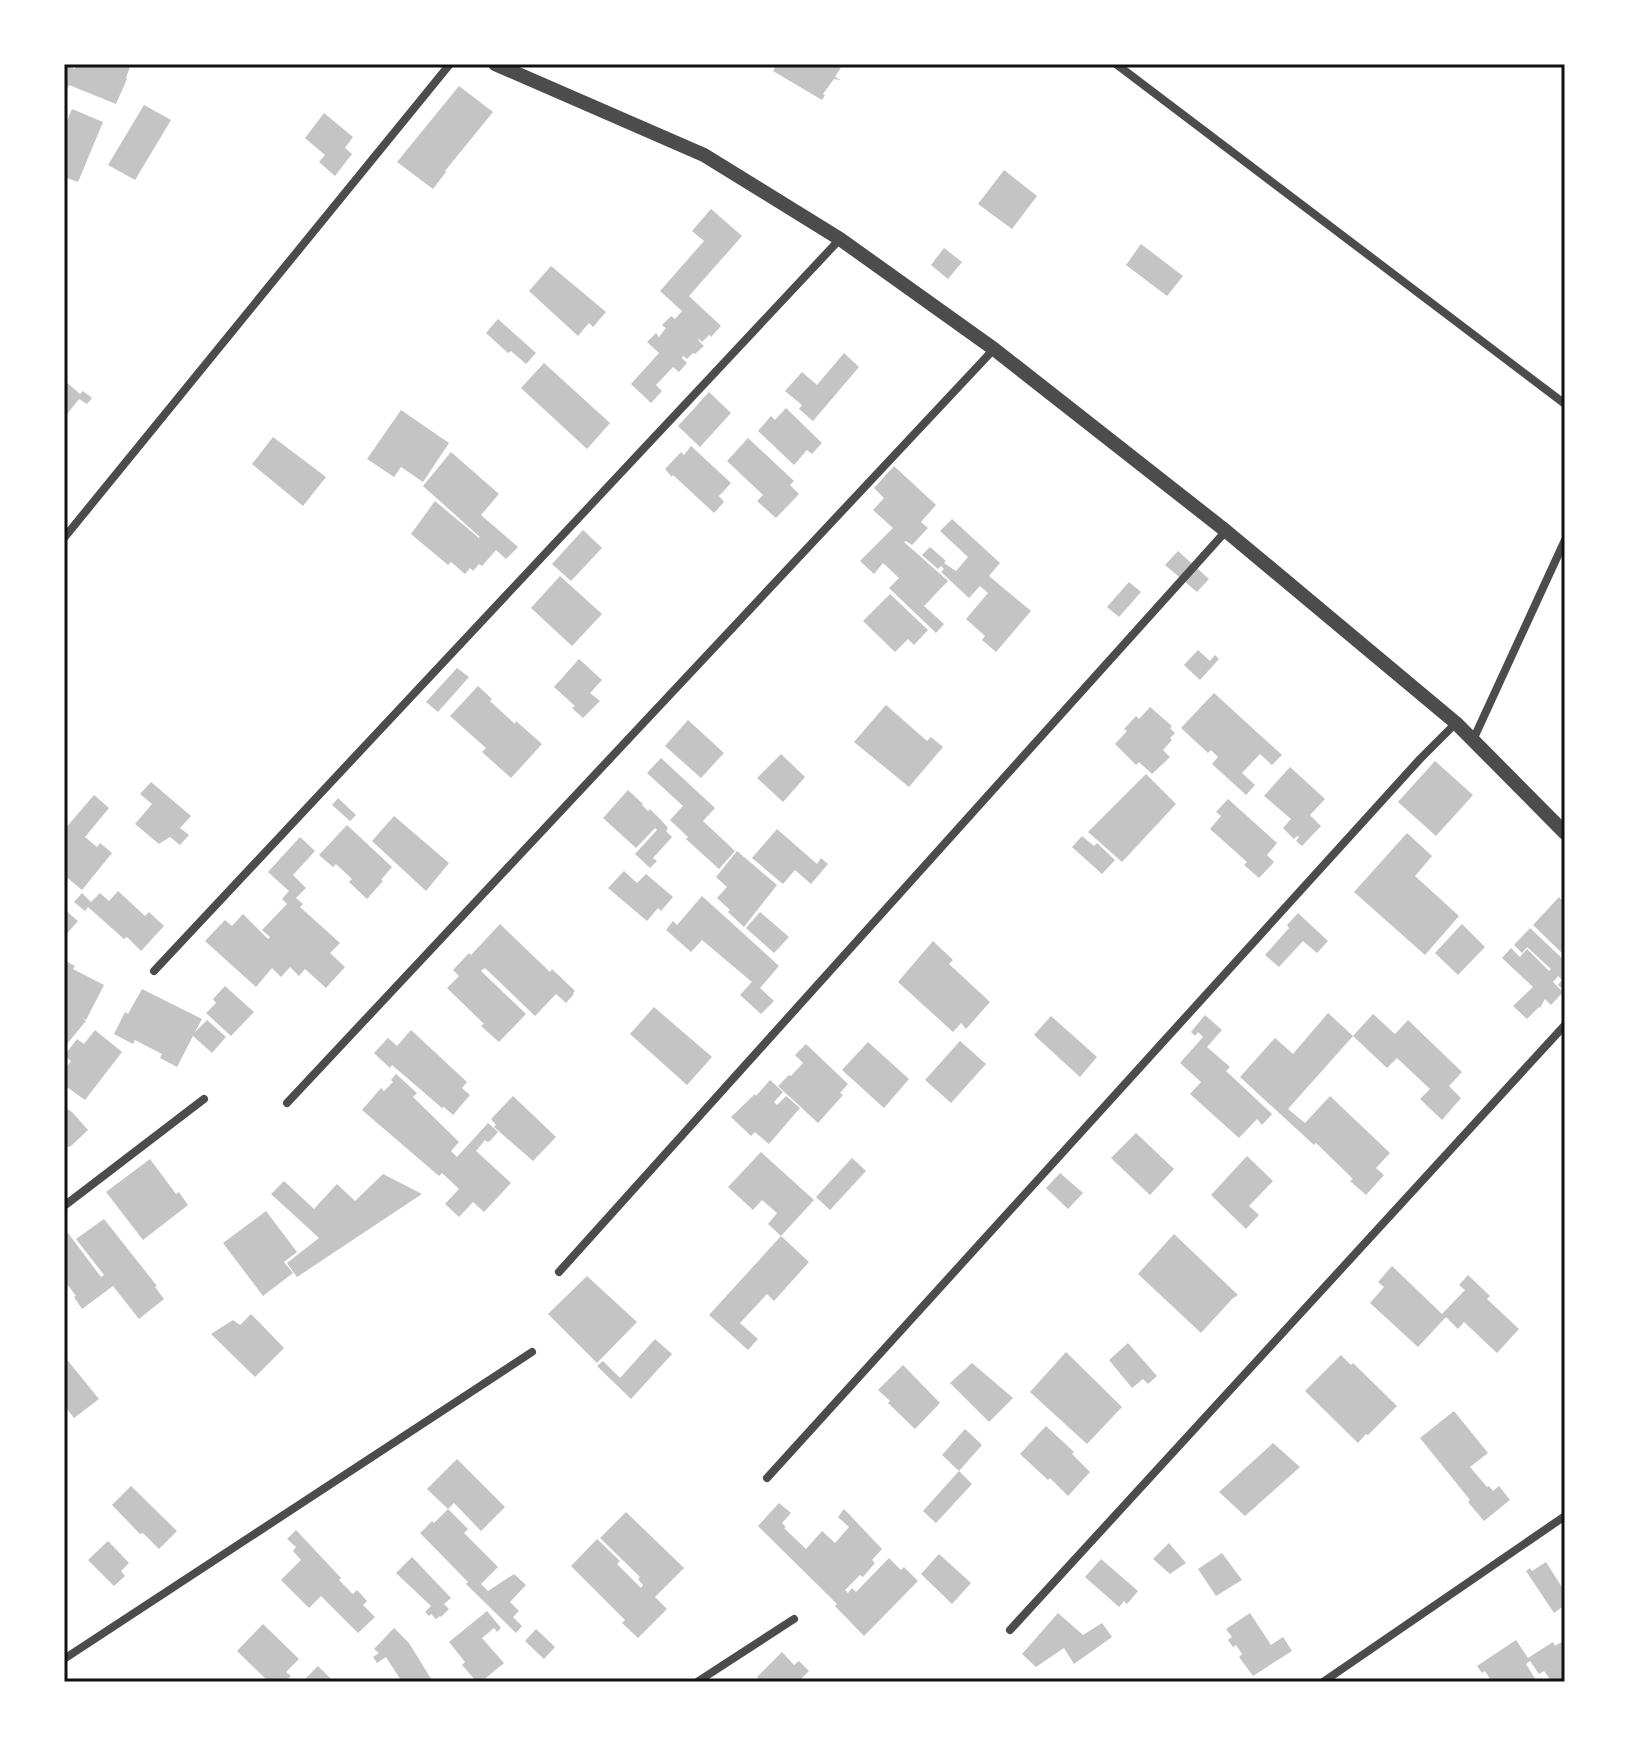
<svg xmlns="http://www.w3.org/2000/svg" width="1629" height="1746" font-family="Barlow,sans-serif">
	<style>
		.building { fill: #c4c4c4 }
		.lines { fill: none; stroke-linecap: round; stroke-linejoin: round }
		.minor { stroke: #4c4c4c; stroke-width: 8 }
		.tertiary { stroke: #4c4c4c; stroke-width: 14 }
		.neatline { fill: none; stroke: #111; stroke-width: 3 }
	</style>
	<rect width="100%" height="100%" fill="#fff"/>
	<path class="building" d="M64,64L75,69L77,64H131L126,78L127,79L116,104L69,85L67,90L64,89Z
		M777,64H843L835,77L841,80L834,79L823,94L825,95L822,100L773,71Z
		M459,86L493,112L445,171L446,172L433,189L397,162Z
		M144,105L171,120L135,180L108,165Z
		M72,109L103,122L78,182L64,177L67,168L64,167V128Z
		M324,113L353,137L345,148L352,154L335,176L319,162L325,155L305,138Z
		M1004,170L1037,196L1012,229L978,204Z
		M711,209L742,236L689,296L721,326L711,337L709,335L702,342L699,339L698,340L704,346L695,354L693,353L687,359L683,356L682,358L687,363L679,372L673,367L656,385L662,391L651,403L631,384L659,353L647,342L656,333L659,337L666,328L662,325L671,316L675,319L682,311L660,291L704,241L692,231Z
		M1141,244L1183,276L1167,296L1126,265Z
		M944,248L962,262L948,279L931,265Z
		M551,266L606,312L593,327L589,323L578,336L529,291Z
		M498,319L536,353L526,364L511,351L508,353L486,333Z
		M844,353L859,367L813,421L799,409L802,405L785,391L802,372L817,385Z
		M544,363L610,423L587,449L521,388Z
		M64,380L80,394L83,391L92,398L87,404L79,399L64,418Z
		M709,392L731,413L700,447L678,426Z
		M786,408L822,443L812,454L807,450L794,465L758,431L771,416L775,420Z
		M401,410L449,443L423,482L401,467L394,477L367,459Z
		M273,437L326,477L303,506L252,464Z
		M748,438L794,481L790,485L799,494L776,518L757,501L763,495L727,461Z
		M691,446L731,483L719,496L724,502L714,513L673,475L672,477L665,469L681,452L684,455Z
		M451,452L499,494L481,515L518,547L506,559L496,550L482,566L479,564L473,571L470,568L465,574L451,562L448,565L411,534L435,501L479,538L480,537L423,486Z
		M894,466L936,505L921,522L928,528L912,545L906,541L904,542L948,581L924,606L944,624L936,633L889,588L899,578L883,563L874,574L860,561L893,528L873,510L884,498L874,488Z
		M952,519L1000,563L989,576L1031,611L996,652L982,640L985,636L966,619L988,593L980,586L969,598L941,572L944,569L941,566L938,569L922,555L930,547L946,561L944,563L956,571L968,557L940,531Z
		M583,530L602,548L571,581L552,564Z
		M1178,551L1209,579L1197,592L1165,565Z
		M560,576L602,614L572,646L531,608Z
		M1129,582L1141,592L1119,617L1107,607Z
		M890,594L928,630L914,645L908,639L895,652L863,621Z
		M1198,650L1210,661L1215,655L1219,659L1200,680L1184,665Z
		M579,659L602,680L590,693L600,701L583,718L572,708L575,706L554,687Z
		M457,668L469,677L438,712L426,702Z
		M478,686L492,699L490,701L515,724L516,721L542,744L511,778L482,752L486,748L450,716Z
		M1214,693L1282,755L1272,765L1260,754L1242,773L1255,785L1246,795L1212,764L1218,757L1211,750L1208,753L1181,728Z
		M886,705L927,741L931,737L943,747L909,787L854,742Z
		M1150,707L1172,726L1170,728L1175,733L1170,738L1172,740L1163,750L1170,757L1152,774L1139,762L1136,765L1115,744L1127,731L1124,729L1136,716L1139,719Z
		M688,720L724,753L701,778L665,746Z
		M781,754L805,777L783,802L757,778Z
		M661,758L715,808L703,821L735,851L719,869L686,839L688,837L670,820L683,806L647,773Z
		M1435,761L1473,795L1436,836L1398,802Z
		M1290,767L1325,799L1310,815L1321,826L1302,846L1296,841L1299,837L1297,836L1294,839L1283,828L1291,819L1264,796Z
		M1146,774L1176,804L1122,862L1088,832Z
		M151,782L191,816L180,828L189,835L180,845L170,837L159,844L135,824L152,804L140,794Z
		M628,790L643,804L642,805L648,811L650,809L661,820L668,828L666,831L672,837L653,858L657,861L650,868L635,854L657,830L655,828L636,848L603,818Z
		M94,795L109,808L85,837L97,847L100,843L112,853L82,890L64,875V830Z
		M338,798L356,815L350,821L332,805Z
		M1228,799L1277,843L1267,855L1274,862L1259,878L1244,865L1247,862L1210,829L1221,816L1216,812Z
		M394,816L449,863L426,891L372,841Z
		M347,825L392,867L381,880L383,881L367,899L349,882L352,879L336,864L333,867L319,855Z
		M777,829L817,864L821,858L828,864L811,884L795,870L783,884L752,858Z
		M1407,833L1432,856L1415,876L1459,916L1425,955L1354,892Z
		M1082,836L1094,846L1097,843L1115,860L1102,874L1072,847Z
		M300,837L315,851L293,875L306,888L296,898L303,904L300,907L340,943L330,953L345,967L326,988L305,969L299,976L290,967L281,977L272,968L256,987L205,941L225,920L232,926L243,914L268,939L270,937L262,930L287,904L282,899L289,891L268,872Z
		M737,851L777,885L744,927L728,912L730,910L717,898L727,887L716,877Z
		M624,871L637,883L646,874L673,897L661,911L658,908L647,921L608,888Z
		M118,891L145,916L149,912L164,926L141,951L127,937L124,939L88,907L85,911L74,902L82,893L91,902L100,893L109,901Z
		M702,896L779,966L760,988L774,1001L761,1014L740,995L752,982L740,972L702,940L691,952L666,930L673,921L677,925Z
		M1559,897L1565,904V956L1533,925Z
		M64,909L78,921L64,937Z
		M760,912L789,937L774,953L746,928Z
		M1298,913L1328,941L1317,953L1303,941L1279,967L1265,955L1289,928L1287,925Z
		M500,924L550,972L552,969L575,991L573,993L574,994L566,1003L556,994L535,1016L485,968L481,971L526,1014L499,1042L481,1026L484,1024L447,988L459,976L453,970L469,953L471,955Z
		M1462,924L1485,947L1458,975L1435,953Z
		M1530,928L1565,961V991L1558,985L1562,980L1558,976L1553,982L1563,992L1551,1005L1545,999L1540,1008L1539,1007L1527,1019L1513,1006L1533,987L1502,958L1511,948L1520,957L1527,949L1549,971L1551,969L1527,947L1522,953L1514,945Z
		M933,941L953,960L949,964L990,1002L966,1029L961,1023L953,1032L898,982Z
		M64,960L75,966L73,969L104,985L86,1020L82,1018L86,1021L66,1045L64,1043V1014L67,1010L64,1008Z
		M225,986L254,1012L231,1036L206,1013L216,1003L213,999Z
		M142,989L202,1019L195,1032L207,1020L226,1037L212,1053L193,1036L177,1067L160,1058L162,1054L135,1040L133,1044L114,1034L125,1012L128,1014Z
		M654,1007L712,1057L687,1085L630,1034Z
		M1328,1013L1353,1036L1288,1109L1305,1123L1330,1096L1390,1153L1376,1168L1384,1175L1366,1195L1350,1181L1353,1179L1316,1143L1314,1145L1240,1077L1275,1038L1293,1054Z
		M1373,1014L1395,1034L1408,1020L1462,1072L1449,1086L1461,1098L1442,1120L1420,1099L1430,1089L1397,1058L1387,1068L1353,1036Z
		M1205,1015L1222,1030L1207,1047L1230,1067L1226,1071L1272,1114L1262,1125L1257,1119L1239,1138L1190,1094L1201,1082L1180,1063L1203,1037L1198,1032L1195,1036L1191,1032Z
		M1051,1016L1097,1057L1080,1077L1034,1035Z
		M95,1030L122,1052L85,1100L64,1085V1070L71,1061L64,1056L77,1039L84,1044Z
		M411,1030L467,1082L462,1088L470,1095L453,1115L444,1107L442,1108L392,1065L390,1068L374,1053L388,1038L397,1046Z
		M960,1041L986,1064L951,1103L925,1080Z
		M868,1042L909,1079L884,1108L842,1070Z
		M806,1044L848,1084L840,1093L843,1095L818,1123L778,1086L789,1075L791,1076L803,1063L795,1055Z
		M396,1074L417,1093L413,1097L459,1142L451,1151L457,1157L488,1123L498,1132L490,1141L487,1142L485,1140L476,1151L511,1183L484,1212L473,1202L459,1217L445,1204L459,1189L442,1173L439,1176L362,1110L381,1088L384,1091L393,1082L391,1080Z
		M770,1080L783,1092L774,1102L777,1105L786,1096L800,1108L769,1144L755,1132L751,1136L731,1117L755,1094L756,1096Z
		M513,1096L556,1137L533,1161L494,1127L496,1125L491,1119Z
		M64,1107L72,1112L88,1130L70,1147L69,1146L64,1150Z
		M1136,1133L1174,1169L1150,1195L1111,1158Z
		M761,1152L814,1200L781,1236L768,1224L777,1213L762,1200L753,1210L728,1187Z
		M1247,1156L1273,1181L1249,1206L1259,1215L1246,1229L1211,1195Z
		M852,1158L866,1171L830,1210L816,1197Z
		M150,1159L176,1194L179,1192L188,1205L143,1240L106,1192Z
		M1060,1173L1083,1193L1068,1209L1046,1188Z
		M383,1174L422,1194L297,1277L287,1263L319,1238L271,1194L284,1181L314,1209L337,1184L355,1201Z
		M266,1211L297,1252L284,1262L293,1273L263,1296L223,1243Z
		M104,1219L157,1286L155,1287L164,1299L139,1319L113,1286L82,1309L74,1297L76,1296L64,1280V1236L68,1233L101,1277L104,1275L76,1239Z
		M1174,1234L1238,1295L1232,1299L1201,1333L1138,1274Z
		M781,1236L809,1262L774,1301L767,1294L740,1323L758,1339L748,1350L709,1315Z
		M1392,1266L1442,1314L1465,1290L1459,1285L1468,1275L1490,1296L1487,1299L1519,1329L1497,1353L1464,1322L1458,1329L1446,1317L1418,1347L1370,1303L1384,1287L1378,1282Z
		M587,1276L637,1322L597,1363L548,1314Z
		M251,1314L284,1348L255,1377L211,1334L233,1320L240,1325Z
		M655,1339L672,1354L631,1399L597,1366L603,1361L620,1378Z
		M1128,1343L1157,1376L1148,1384L1143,1379L1132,1388L1109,1360Z
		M1066,1352L1122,1407L1087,1444L1030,1392Z
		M1341,1355L1351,1365L1353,1363L1397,1406L1368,1435L1366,1434L1358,1443L1305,1391Z
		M64,1356L99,1399L74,1418L64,1405Z
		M972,1363L1013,1398L989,1422L950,1383Z
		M903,1365L940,1403L915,1429L888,1403L890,1401L878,1390Z
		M1454,1411L1488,1453L1470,1467L1487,1487L1489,1486L1493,1491L1499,1486L1510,1500L1484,1521L1468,1502L1470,1500L1420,1438Z
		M1046,1426L1074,1452L1072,1454L1090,1472L1068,1496L1050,1478L1048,1480L1020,1454Z
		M965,1429L982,1445L959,1471L972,1484L936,1523L923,1511L959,1471L942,1455Z
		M1273,1443L1300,1467L1245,1516L1219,1492Z
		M457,1459L505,1507L481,1531L454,1503L448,1509L427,1489Z
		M131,1486L177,1531L159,1549L143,1533L140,1534L112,1505Z
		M779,1503L791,1513L782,1523L786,1527L784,1528L806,1549L822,1531L835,1543L849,1527L838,1517L844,1509L882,1549L872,1560L875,1563L863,1577L860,1575L845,1590L848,1593L852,1588L856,1592L889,1558L901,1570L904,1567L918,1581L864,1636L835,1606L837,1604L758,1526Z
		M448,1509L468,1529L464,1533L498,1567L481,1584L488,1591L514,1574L526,1585L510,1602L519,1611L513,1617L522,1626L516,1633L466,1584L468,1582L420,1533L432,1521L434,1523Z
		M626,1512L684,1568L655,1597L667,1609L638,1638L622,1623L625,1620L571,1566L597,1539L620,1561L617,1564L641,1588L643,1585L638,1579L640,1577L600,1538Z
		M296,1530L341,1578L339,1580L353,1594L357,1590L367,1601L363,1605L375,1617L358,1633L321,1596L309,1608L281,1580L301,1560L293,1551L296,1547L287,1539Z
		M108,1541L129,1563L121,1571L125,1576L114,1586L88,1560Z
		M1169,1543L1186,1563L1170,1574L1153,1559Z
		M1222,1553L1242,1580L1216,1596L1198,1569Z
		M939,1554L971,1583L952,1604L921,1574Z
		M412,1557L451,1598L444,1604L449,1609L441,1617L440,1616L436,1619L431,1614L429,1616L425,1612L431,1606L396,1573Z
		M1101,1559L1138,1591L1127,1604L1124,1601L1119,1607L1085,1577Z
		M1546,1562L1565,1592V1605L1554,1613L1526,1571L1530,1568L1532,1571Z
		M487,1611L501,1628L497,1632L494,1628L482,1638L504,1663L481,1682H477L462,1665L465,1662L449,1642Z
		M1058,1613L1083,1635L1102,1623L1112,1637L1074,1664L1064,1648L1036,1667L1022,1654Z
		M1250,1613L1271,1645L1283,1637L1292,1651L1253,1676L1239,1657L1242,1654L1236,1645L1233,1647L1228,1640L1232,1637L1226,1629Z
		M263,1624L299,1659L286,1672L291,1676L285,1682H269L237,1651Z
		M394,1628L409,1643L433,1682H402L386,1657L377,1663L373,1657L379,1653L374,1649Z
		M536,1629L555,1647L544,1659L525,1641Z
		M1516,1640L1528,1658L1553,1642L1555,1646L1565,1640V1682H1552L1544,1671L1539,1674L1530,1661L1526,1664L1537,1682H1492L1485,1671L1482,1673L1477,1666Z
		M782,1652L794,1665L799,1661L809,1671L798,1682H762L757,1677Z
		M318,1666L334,1682H302Z"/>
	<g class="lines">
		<path class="minor" d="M1116,64L1565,404
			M64,538L450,64
			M1473,740L1565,540
			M154,971L840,239
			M287,1103L994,349
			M64,1206L204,1099
			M559,1272L1226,531
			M767,1478L1420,759L1456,723
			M1010,1630L1565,1025
			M64,1659L532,1352
			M697,1682L794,1619
			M1323,1682L1565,1516"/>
		<path class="tertiary" d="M495,64L704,155L840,239L994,349L1226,531L1456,723L1565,833"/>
	</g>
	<rect width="1629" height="1746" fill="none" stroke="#ffffff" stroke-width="132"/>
	<rect x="66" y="66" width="1497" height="1614" class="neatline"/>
</svg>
